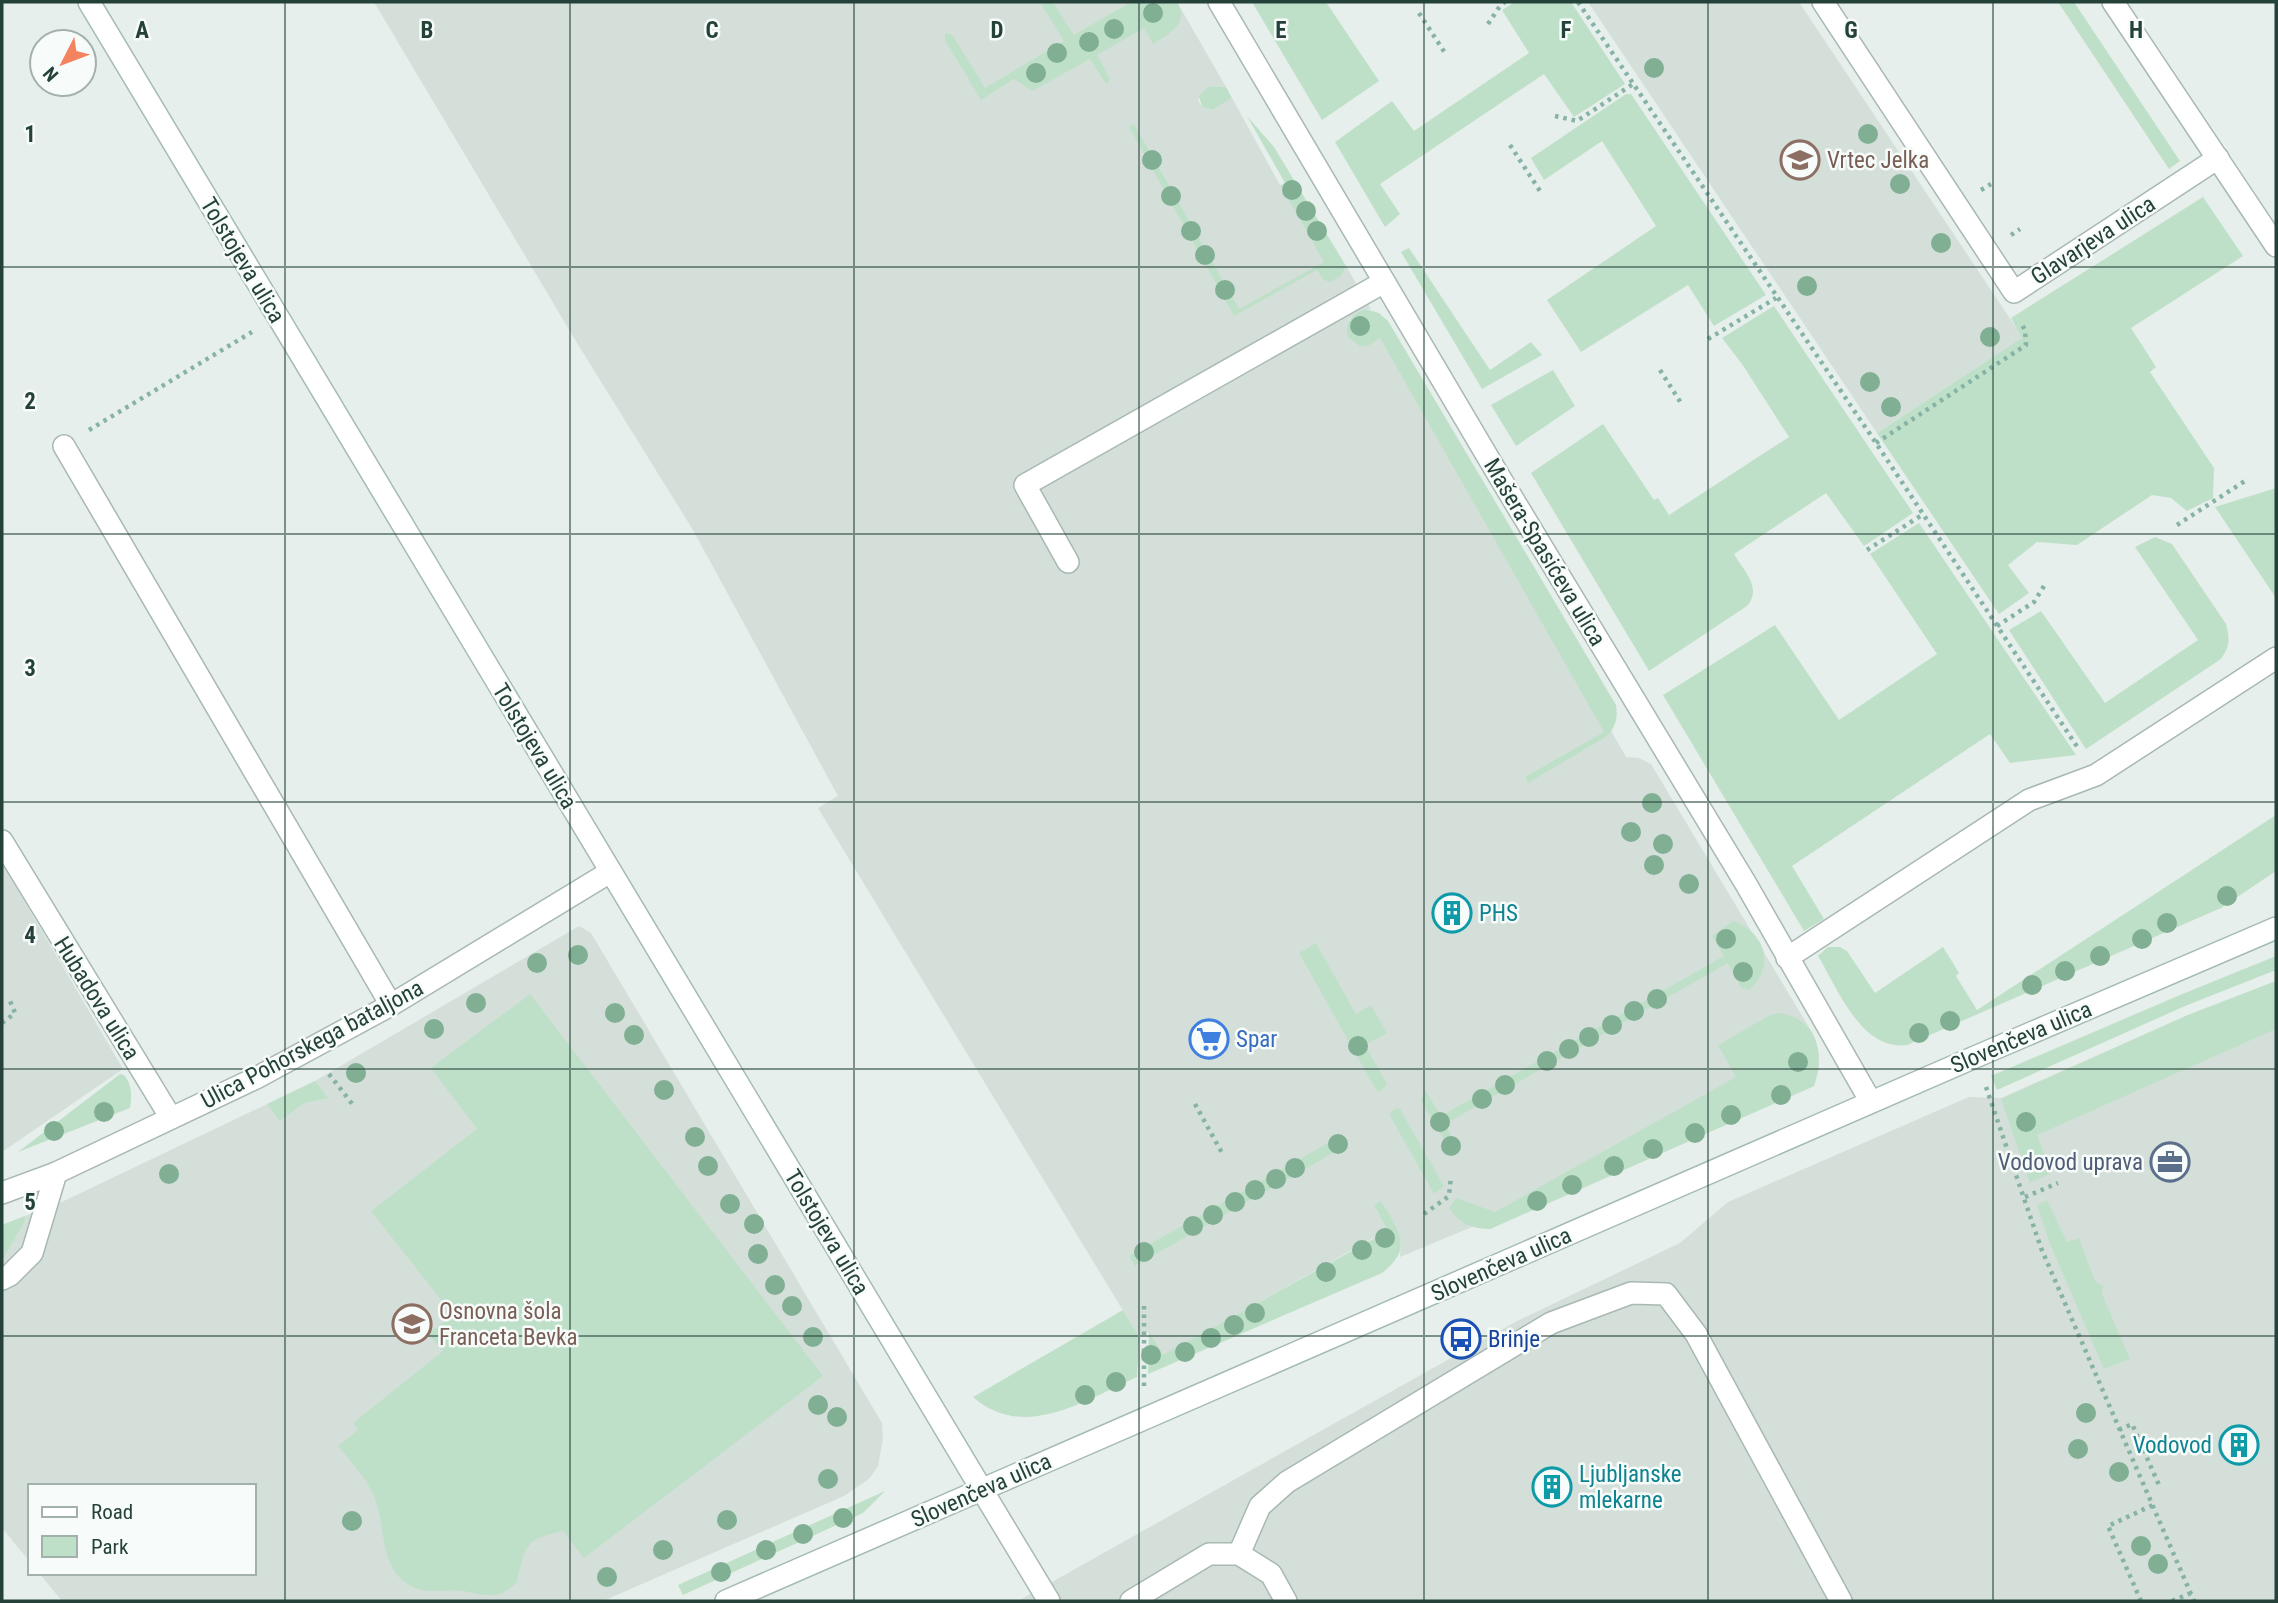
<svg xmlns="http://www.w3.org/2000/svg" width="2278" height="1603" font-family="'Roboto Condensed',sans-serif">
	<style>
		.built { fill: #d4dfda }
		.green { fill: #bfe0c8 }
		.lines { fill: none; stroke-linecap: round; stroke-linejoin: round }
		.lane-casing { stroke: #a8b8b2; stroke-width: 24 }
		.street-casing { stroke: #a8b8b2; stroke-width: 24 }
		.secondary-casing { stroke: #a4bbb3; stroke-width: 24 }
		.path { stroke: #86b3a5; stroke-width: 4.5; stroke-dasharray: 3.5 5; stroke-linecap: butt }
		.lane { stroke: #fff; stroke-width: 21 }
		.street { stroke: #fff; stroke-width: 21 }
		.secondary { stroke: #fff; stroke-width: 21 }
		.tree { fill: #80af93 }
		.grid { fill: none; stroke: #24423a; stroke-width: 2; stroke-opacity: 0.55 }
		.labels { text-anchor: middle; stroke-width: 5; stroke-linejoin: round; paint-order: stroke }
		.education-label { font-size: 23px; fill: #785e54; stroke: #f7fbf9; text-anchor: start }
		.street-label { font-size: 23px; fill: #24423a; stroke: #f7fbf9 }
		.culture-label { font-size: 23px; fill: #0d838f; stroke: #f7fbf9; text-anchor: start }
		.shop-label { font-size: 23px; fill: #366cbe; stroke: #f7fbf9; text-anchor: start }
		.service-label { font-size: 23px; fill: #4e5e75; stroke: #f7fbf9; text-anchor: end }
		.transit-label { font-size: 23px; fill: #164399; stroke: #f7fbf9; text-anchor: start }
		.grid-label { font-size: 23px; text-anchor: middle; font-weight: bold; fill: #24423a; stroke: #f7fbf9; stroke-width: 5; stroke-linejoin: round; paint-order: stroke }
	</style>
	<rect width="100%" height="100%" fill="#e6efeb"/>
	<path class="built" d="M374,2H1177L1226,87L1209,86L1198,100L1200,104L1202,107L1211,110L1232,98L1280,185L1285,183L1342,275L1346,266L1371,309H1365L1349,319L1347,331H1384L1626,757L1639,758L1651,764L1813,1034L1819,1053V1068L1814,1086L1490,1229L1472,1227L1400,1257L1401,1240L1374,1206L1388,1230L1162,1356L1149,1332L1139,1337L818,808L838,796L693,530L577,343Z
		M1588,2H1799L2023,338L1877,433Z
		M2,863L123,1069L2,1152Z
		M579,926L591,933L882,1423L883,1439L878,1466L869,1479L844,1496L603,1601H62L39,1573H254V1486H30V1562L2,1528V1225L66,1200L315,1081Z
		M2276,981V1601H1018L1517,1321L1680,1243L1728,1202L1969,1097L2001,1098L2188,1015Z"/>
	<path class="green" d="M1040,2H1053L1074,35L1131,2H1177C1190,23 1169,34 1153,44L1144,28L1097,55L1110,79L1107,84L1104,81L1090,59L1032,91L1014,79L981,100L945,40V34L948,33L953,36L985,88L1064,41Z
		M1252,2H1326L1379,81L1322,120Z
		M1515,2H1571L1625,84L1574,117L1544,74L1380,184L1400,214L1385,227L1335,142L1392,101L1414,131L1529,53L1502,10Z
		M2058,2H2074L2180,161L2169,169Z
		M1209,86L1226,87L1232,98L1212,110L1202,107L1199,96Z
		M1626,94H1631L1766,295L1714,326L1688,285L1581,352L1547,300L1656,226L1602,141L1544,180L1531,158Z
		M1247,116L1274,147L1346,266L1342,275L1330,282L1324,280L1317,270L1234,316L1129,127L1134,124L1239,309L1324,262L1281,186L1285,183Z
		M2203,197L2243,256L2131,328L2156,367L2150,372L2214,468L2213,498L2187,511L2171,498L2152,495L2077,545L2037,542L2008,565L2029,593L1999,614L1877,433L2022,338L2011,318Z
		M1409,248L1490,370L1531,342L1542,355L1482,389L1401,252Z
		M1774,306L1913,513L1864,546L1826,493L1734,554C1743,570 1763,588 1747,606L1649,671L1531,473L1603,424L1654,500L1658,498L1669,515L1789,437L1742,364L1722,338Z
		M1365,309L1379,313L1388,321L1616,705C1618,718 1616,726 1607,736L1528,783L1525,777L1604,732L1380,338L1368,346H1360L1348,337C1344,322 1352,314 1365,309Z
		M1553,370L1575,406L1516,446L1491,405Z
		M2276,488V598L2215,507Z
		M1919,523L2076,755L2010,763L1990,734L1792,866L1824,919L1804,931L1663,695L1775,625L1839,720L1937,654L1870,554Z
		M2155,537L2172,544L2226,624C2230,639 2230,646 2221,659L2086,749L2009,630L2041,611L2105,703L2198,640L2135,547Z
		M2276,815V871L2221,908L1907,1045C1861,1051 1838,989 1818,956L1828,947H1840L1847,951L1875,993L1943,947L1959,973L1956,976L1977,1010Z
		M1733,921C1765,932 1776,966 1749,990L1741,988L1728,963L1445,1124L1459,1151L1456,1152L1449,1148L1421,1101L1425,1090L1441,1116L1724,956L1712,936Z
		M1316,943L1356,1014L1371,1005L1387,1033L1365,1045L1387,1084L1380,1092L1376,1090L1299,953Z
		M2276,956V970L2185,1006L1997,1090L1991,1076L2180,995Z
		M2276,981V1029L2037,1135L2051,1173L2030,1183L2001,1099L2188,1015Z
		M530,994L823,1376L584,1558L563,1531C525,1539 525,1545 517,1582C498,1601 487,1595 463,1591C446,1589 431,1594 415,1588C376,1571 388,1526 373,1494C365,1476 350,1461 338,1446L358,1430L353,1423L443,1351L428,1334L453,1315L371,1211L477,1129L431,1068Z
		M1778,1013C1818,1018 1825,1053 1814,1086L1490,1229C1472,1229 1459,1223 1449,1208L1456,1198L1495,1212L1736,1077L1718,1045L1770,1015Z
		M120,1074L124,1075C132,1084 132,1096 130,1108L18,1152Z
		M315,1081L328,1098L304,1103L280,1121L267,1104Z
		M1397,1108L1400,1109L1444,1186L1434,1194L1390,1116L1391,1111Z
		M1342,1135L1347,1145L1135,1266L1129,1256Z
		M2047,1200L2067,1242L2079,1238L2095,1281L2103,1286L2102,1294L2130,1359L2104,1369L2050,1244L2037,1205Z
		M1381,1201C1398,1230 1415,1248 1382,1273L1148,1374L1149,1331L1163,1355L1388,1231L1374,1205Z
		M25,1216L24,1223L2,1260V1225Z
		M1123,1310L1139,1337L1137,1377C1085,1400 1024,1442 973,1397Z
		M885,1491L863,1513L683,1595L678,1585Z"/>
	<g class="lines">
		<g class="lane-casing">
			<path id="lane" d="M1823,2L2014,292L2218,158
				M64,446L391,1005
				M1068,562L1025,485L1384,282
				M1787,958L2029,800L2096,775L2276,658
				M2,1279L10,1275L32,1253L56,1173
				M982,1490L1049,1601
				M1239,1554L1260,1506L1287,1482L1551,1323L1631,1293L1666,1294L1696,1334L1841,1601
				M1131,1601L1209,1554H1239L1271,1574L1286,1601"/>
		</g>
		<g class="street-casing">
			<path id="street" d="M1219,2L1499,476L1746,884L1871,1102
				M2113,2L2276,246
				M2,841L171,1118
				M2,1193L56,1173L256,1078L391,1005L610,872"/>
		</g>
		<g class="secondary-casing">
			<path id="secondary" d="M89,2L982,1490
				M726,1601L1975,1057L2276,928"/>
		</g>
		<path class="path" d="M1578,2L1876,443L2078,748
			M1419,13L1445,53
			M1488,24L1500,6L1505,2
			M1555,116L1577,121L1633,84
			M1510,145L1540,191
			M1981,190L1991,184
			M2011,235L2020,229
			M1708,339L1776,298
			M1660,370L1681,403
			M89,430L252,332
			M1876,443L2026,345L2025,330L2021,323
			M2177,525L2248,479
			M1867,550L1922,515
			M1997,626L2034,602L2044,586
			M2,1023L15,1013L10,1001
			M329,1074L353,1105
			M1986,1087L2041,1248L2194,1601
			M1195,1104L1222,1153
			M2025,1197L2058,1183
			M1424,1214L1449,1196L1451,1176
			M1144,1386V1303
			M2119,1430L2132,1424L2159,1485
			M2141,1601L2108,1526L2153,1505
			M2172,1601L2191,1593"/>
		<use href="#lane" class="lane"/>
		<use href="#street" class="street"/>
		<use href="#secondary" class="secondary"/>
	</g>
	<g class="tree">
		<circle cx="1153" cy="13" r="10"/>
		<circle cx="1114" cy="29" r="10"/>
		<circle cx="1089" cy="42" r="10"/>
		<circle cx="1057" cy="53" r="10"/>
		<circle cx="1654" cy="68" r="10"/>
		<circle cx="1036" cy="73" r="10"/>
		<circle cx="1868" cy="134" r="10"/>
		<circle cx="1152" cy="160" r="10"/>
		<circle cx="1900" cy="184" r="10"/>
		<circle cx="1292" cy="190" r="10"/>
		<circle cx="1171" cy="196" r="10"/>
		<circle cx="1306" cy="211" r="10"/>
		<circle cx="1191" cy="231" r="10"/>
		<circle cx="1317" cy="231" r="10"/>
		<circle cx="1941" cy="243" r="10"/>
		<circle cx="1205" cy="255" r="10"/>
		<circle cx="1807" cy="286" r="10"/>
		<circle cx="1225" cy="290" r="10"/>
		<circle cx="1360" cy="326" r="10"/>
		<circle cx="1990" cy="337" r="10"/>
		<circle cx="1870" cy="382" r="10"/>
		<circle cx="1891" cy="407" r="10"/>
		<circle cx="1652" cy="803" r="10"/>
		<circle cx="1631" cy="832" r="10"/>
		<circle cx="1663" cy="844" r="10"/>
		<circle cx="1654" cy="865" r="10"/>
		<circle cx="1689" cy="884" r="10"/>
		<circle cx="2227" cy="896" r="10"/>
		<circle cx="2167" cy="923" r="10"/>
		<circle cx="1726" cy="939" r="10"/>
		<circle cx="2142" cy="939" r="10"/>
		<circle cx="578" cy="955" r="10"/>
		<circle cx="2100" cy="956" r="10"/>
		<circle cx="537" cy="963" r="10"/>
		<circle cx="2065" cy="971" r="10"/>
		<circle cx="1743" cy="972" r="10"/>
		<circle cx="2032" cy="985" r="10"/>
		<circle cx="1657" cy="999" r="10"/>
		<circle cx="476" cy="1003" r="10"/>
		<circle cx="1634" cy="1011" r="10"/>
		<circle cx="615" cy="1013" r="10"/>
		<circle cx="1950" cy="1021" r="10"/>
		<circle cx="1612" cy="1025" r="10"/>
		<circle cx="434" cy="1029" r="10"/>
		<circle cx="1919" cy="1033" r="10"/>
		<circle cx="634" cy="1035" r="10"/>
		<circle cx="1589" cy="1037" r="10"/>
		<circle cx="1358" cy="1046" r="10"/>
		<circle cx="1569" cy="1049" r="10"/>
		<circle cx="1547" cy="1061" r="10"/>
		<circle cx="1798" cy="1062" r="10"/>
		<circle cx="356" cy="1073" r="10"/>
		<circle cx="1505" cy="1085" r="10"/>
		<circle cx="664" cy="1090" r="10"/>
		<circle cx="1781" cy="1095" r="10"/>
		<circle cx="1482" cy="1099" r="10"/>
		<circle cx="104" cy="1112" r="10"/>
		<circle cx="1731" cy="1115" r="10"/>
		<circle cx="1440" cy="1122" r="10"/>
		<circle cx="2026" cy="1122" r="10"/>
		<circle cx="54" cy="1131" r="10"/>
		<circle cx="1695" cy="1133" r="10"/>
		<circle cx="695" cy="1137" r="10"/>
		<circle cx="1338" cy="1144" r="10"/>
		<circle cx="1451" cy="1146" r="10"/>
		<circle cx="1653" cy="1149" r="10"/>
		<circle cx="708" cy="1166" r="10"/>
		<circle cx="1614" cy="1166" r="10"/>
		<circle cx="1295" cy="1168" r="10"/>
		<circle cx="169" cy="1174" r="10"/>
		<circle cx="1276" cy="1179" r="10"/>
		<circle cx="1572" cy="1185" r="10"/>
		<circle cx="1255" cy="1190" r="10"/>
		<circle cx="1537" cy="1201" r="10"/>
		<circle cx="1235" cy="1202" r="10"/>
		<circle cx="730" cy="1204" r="10"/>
		<circle cx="1213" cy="1215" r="10"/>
		<circle cx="754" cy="1224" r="10"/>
		<circle cx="1193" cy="1226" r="10"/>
		<circle cx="1385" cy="1238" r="10"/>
		<circle cx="1362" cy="1250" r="10"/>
		<circle cx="1144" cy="1252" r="10"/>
		<circle cx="758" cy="1254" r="10"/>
		<circle cx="1326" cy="1272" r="10"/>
		<circle cx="775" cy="1285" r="10"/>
		<circle cx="792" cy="1306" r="10"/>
		<circle cx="1255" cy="1313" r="10"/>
		<circle cx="1234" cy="1325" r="10"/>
		<circle cx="813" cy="1337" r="10"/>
		<circle cx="1211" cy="1338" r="10"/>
		<circle cx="1185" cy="1352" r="10"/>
		<circle cx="1151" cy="1355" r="10"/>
		<circle cx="1116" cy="1382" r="10"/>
		<circle cx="1085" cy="1395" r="10"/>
		<circle cx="818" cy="1405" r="10"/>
		<circle cx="2086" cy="1413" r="10"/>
		<circle cx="837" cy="1417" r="10"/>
		<circle cx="2078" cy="1449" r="10"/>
		<circle cx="2119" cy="1472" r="10"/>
		<circle cx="828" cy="1479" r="10"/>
		<circle cx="843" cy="1518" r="10"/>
		<circle cx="727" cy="1520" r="10"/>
		<circle cx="352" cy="1521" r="10"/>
		<circle cx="803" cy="1534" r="10"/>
		<circle cx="2141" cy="1546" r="10"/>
		<circle cx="663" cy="1550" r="10"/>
		<circle cx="766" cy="1550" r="10"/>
		<circle cx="2158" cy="1564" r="10"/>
		<circle cx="721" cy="1572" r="10"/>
		<circle cx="607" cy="1577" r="10"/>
	</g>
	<path class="grid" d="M285,2V1601M570,2V1601M854,2V1601M1139,2V1601M1424,2V1601M1708,2V1601M1993,2V1601M2,267H2276M2,534H2276M2,802H2276M2,1069H2276M2,1336H2276"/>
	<defs>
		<g id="school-ring" transform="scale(2.0125)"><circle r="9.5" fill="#f7fbf9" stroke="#8d6e63" stroke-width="1.5"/><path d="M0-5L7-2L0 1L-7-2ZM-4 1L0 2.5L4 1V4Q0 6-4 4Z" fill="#8d6e63"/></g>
		<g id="building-ring" transform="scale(2.0125)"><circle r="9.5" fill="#f7fbf9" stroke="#0f9aa8" stroke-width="1.5"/><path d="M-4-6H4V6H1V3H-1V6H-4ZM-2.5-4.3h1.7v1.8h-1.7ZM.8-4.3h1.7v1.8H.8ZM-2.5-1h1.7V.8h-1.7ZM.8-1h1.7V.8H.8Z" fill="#0f9aa8"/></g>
		<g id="supermarket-ring" transform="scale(2.0125)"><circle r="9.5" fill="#f7fbf9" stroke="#3f7fe0" stroke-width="1.5"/><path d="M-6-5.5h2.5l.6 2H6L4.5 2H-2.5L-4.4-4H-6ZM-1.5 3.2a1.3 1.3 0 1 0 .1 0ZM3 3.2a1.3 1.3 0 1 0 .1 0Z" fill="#3f7fe0"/></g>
		<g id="office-ring" transform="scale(2.0125)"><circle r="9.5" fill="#f7fbf9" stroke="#5c6f8a" stroke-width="1.5"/><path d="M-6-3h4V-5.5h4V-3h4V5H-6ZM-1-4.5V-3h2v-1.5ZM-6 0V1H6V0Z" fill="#5c6f8a"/></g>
		<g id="bus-ring" transform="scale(2.0125)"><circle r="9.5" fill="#f7fbf9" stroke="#1a4fb4" stroke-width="1.5"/><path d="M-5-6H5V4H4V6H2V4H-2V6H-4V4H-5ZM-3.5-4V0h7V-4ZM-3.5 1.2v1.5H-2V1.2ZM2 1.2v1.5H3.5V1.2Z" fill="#1a4fb4"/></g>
	</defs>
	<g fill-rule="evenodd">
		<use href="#school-ring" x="1800" y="160"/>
		<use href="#building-ring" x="1452" y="913"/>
		<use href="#supermarket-ring" x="1209" y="1039"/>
		<use href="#office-ring" x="2170" y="1162"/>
		<use href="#school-ring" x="412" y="1324"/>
		<use href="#bus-ring" x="1461" y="1339"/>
		<use href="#building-ring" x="2239" y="1445"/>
		<use href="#building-ring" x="1552" y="1487"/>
	</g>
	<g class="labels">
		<g class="education-label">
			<text x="1827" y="168">Vrtec Jelka</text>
			<text x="439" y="1319">Osnovna šola<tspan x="439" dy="26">Franceta Bevka</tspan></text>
		</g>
		<g class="street-label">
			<text transform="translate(2093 240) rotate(-33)" y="8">Glavarjeva ulica</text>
			<text transform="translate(243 260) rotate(59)" y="8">Tolstojeva ulica</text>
			<text transform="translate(1545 552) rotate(59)" y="8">Mašera-Spasićeva ulica</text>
			<text transform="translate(535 746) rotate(59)" y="8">Tolstojeva ulica</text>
			<text transform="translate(97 998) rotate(58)" y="8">Hubadova ulica</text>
			<text transform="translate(2021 1037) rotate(-23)" y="8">Slovenčeva ulica</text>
			<text transform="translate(312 1044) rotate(-28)" y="8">Ulica Pohorskega bataljona</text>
			<text transform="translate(827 1232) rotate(59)" y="8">Tolstojeva ulica</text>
			<text transform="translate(1501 1264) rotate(-24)" y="8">Slovenčeva ulica</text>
			<text transform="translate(981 1490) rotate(-24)" y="8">Slovenčeva ulica</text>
		</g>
		<g class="culture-label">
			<text x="1479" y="921">PHS</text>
			<text x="2212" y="1453" text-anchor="end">Vodovod</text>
			<text x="1579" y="1482">Ljubljanske<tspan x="1579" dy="26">mlekarne</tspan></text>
		</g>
		<g class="shop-label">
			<text x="1236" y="1047">Spar</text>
		</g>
		<g class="service-label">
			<text x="2143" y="1170">Vodovod uprava</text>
		</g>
		<g class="transit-label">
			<text x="1488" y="1347">Brinje</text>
		</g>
	</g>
	<g class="grid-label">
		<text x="142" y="38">A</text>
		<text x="427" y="38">B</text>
		<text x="712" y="38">C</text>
		<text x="997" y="38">D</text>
		<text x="1281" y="38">E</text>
		<text x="1566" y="38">F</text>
		<text x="1851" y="38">G</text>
		<text x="2136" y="38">H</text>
		<text x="30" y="142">1</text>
		<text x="30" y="409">2</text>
		<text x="30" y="676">3</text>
		<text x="30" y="943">4</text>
		<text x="30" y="1210">5</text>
	</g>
	<rect width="2278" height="1603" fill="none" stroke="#24423a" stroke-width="7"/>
	<rect x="28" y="1484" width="228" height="91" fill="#f7fbf9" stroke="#a3b1ad" stroke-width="2"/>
	<rect x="42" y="1507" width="35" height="10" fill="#ffffff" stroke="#a3b1ad" stroke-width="2"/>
	<text x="91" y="1519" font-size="21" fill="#24423a">Road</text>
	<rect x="42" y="1536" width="35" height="21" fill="#bfe0c8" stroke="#a3b1ad" stroke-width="2"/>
	<text x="91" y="1554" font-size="21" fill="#24423a">Park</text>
	<g transform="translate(63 63) rotate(228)"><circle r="33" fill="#f7fbf9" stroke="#a3b1ad" stroke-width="2"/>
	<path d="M0-5L12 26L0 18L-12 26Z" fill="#f4845f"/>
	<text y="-10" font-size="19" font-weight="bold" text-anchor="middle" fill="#24423a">N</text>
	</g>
</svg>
